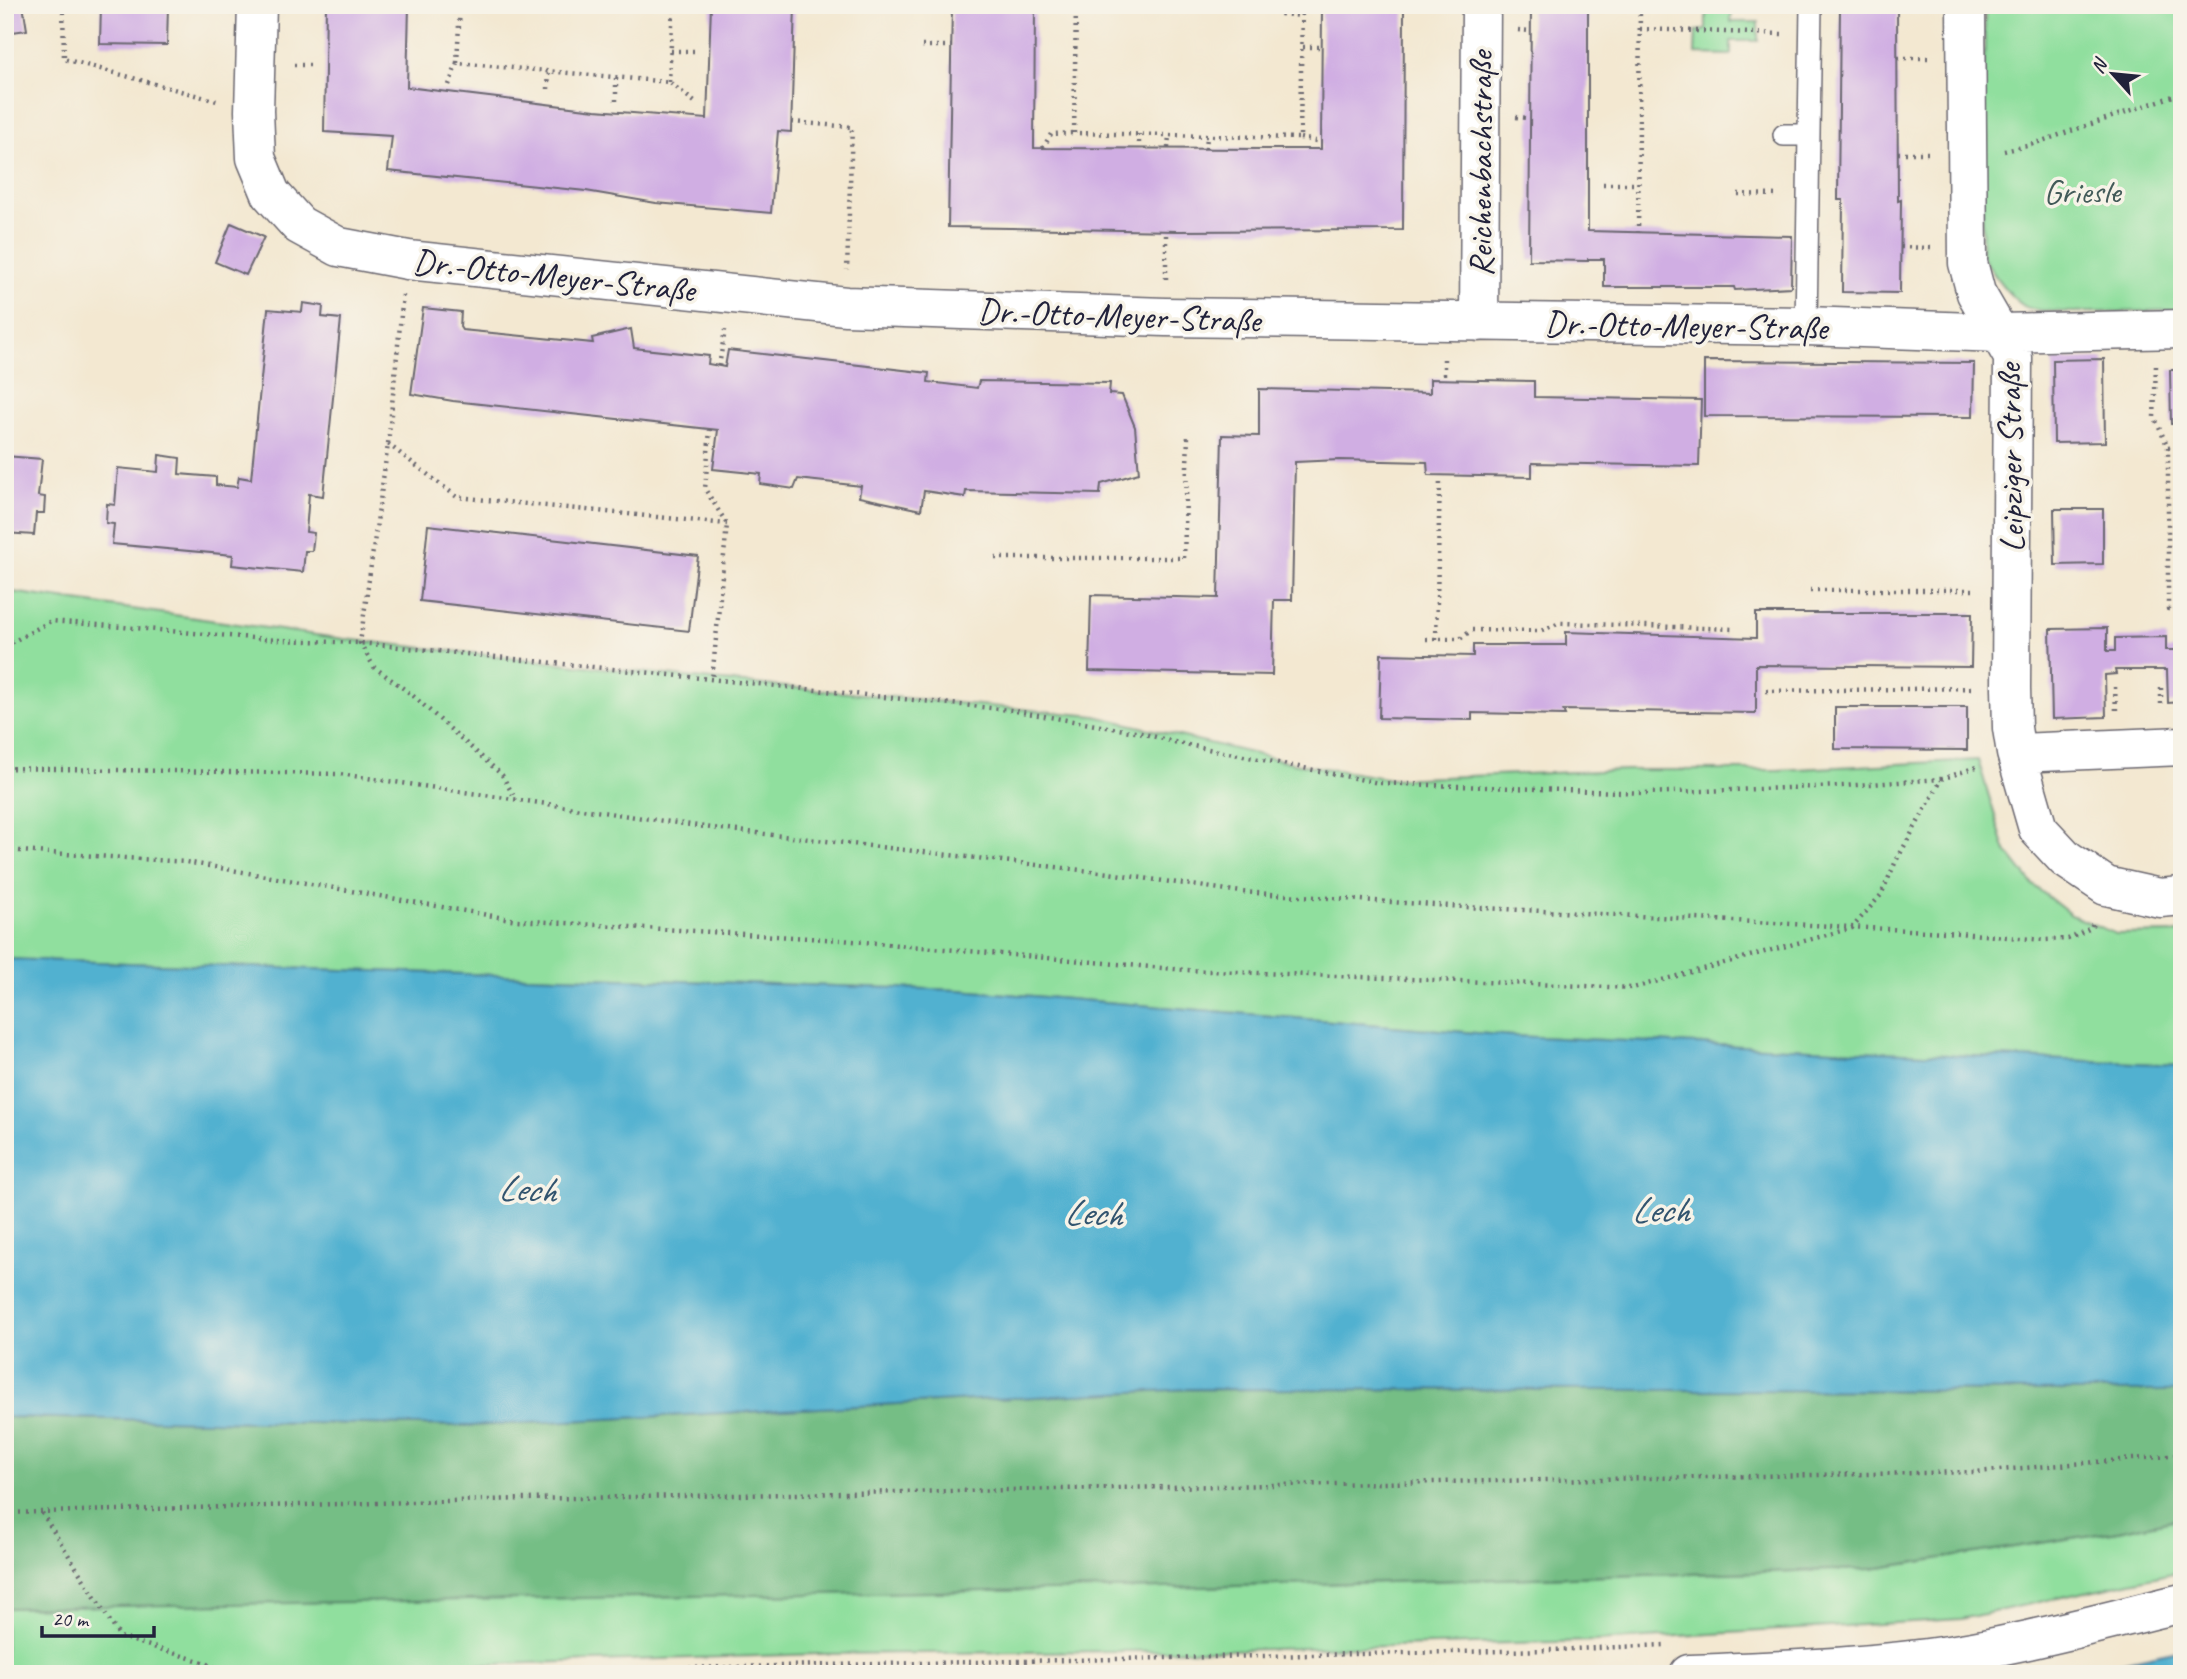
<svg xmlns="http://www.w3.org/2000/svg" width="2187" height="1679" font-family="Caveat,sans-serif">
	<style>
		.green { fill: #90df9e; stroke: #59806c; stroke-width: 2 }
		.forest { fill: #74be85; stroke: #4b7060; stroke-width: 2 }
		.water { fill: #51b1d0; stroke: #3a6a86; stroke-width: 2 }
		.building { fill: #d0aee3 }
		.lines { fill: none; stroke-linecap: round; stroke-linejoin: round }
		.lane-casing { stroke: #6b6770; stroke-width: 24 }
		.street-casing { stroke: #6b6770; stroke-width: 41 }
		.path { stroke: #6b6770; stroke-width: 4.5; stroke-dasharray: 2 5; stroke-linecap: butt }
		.lane { stroke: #fff; stroke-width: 21 }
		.street { stroke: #fff; stroke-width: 38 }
		.labels { text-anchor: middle; stroke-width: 7; stroke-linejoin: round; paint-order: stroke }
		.street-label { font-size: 35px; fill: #22223b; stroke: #f7f3e8 }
		.park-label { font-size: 35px; fill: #435b59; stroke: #f7f3e8 }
		.water-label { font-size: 37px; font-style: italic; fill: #32546f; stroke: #f7f3e8 }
	</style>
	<rect width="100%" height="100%" fill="#f7f3e8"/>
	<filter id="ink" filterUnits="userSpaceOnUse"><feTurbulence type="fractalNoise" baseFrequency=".0143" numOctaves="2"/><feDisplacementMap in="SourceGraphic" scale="14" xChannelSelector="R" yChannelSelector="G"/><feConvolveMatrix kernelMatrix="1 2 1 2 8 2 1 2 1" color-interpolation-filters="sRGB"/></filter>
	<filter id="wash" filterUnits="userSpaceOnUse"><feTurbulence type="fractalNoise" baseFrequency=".00686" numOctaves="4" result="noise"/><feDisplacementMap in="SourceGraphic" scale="28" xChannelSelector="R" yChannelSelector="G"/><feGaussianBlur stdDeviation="1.57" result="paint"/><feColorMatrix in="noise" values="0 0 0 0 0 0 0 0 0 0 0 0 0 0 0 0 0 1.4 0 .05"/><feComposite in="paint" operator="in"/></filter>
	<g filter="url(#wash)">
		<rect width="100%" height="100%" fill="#f3e8d1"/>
		<path class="green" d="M1706,5H1732L1731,22H1758V41H1731V55L1695,54L1696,31L1706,30Z
			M1985,5H2182V310C2155,310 2042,317 2024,306C2006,294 1994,274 1982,256Z
			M5,591L344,639L712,680L1095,716L1293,763L1391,779L1626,770H1777L1978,760L2005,849L2033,885L2071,915L2116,934L2182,933V1065L1513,1036L960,990L5,959Z
			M2182,1518V1571L1961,1619L1596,1641L1229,1650L821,1654L338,1669L326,1674H232L201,1667L199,1674H5V1608L209,1603L1164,1588L1872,1569L2118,1531Z"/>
		<path class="forest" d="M1190,1389L2182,1391V1518L2118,1531L1872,1569L1164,1588L5,1608V1417L470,1426Z"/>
		<path class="water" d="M5,959L960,990L1513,1036L2182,1065V1391L1190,1389L470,1426L5,1417Z
			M2182,1649V1674H2069Z"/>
		<g id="blocks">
			<path class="building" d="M5,5H23L27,30L5,33Z
				M101,5H168L167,45L100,44Z
				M326,5H409L407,87L595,110L707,119L711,5H795L791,132L778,131L771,213L656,203L586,191L388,171L392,136L324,132Z
				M952,5H1035L1034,148L1269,149H1321L1322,5H1404L1403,230L1177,231L948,227Z
				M1531,5H1588V231L1792,236L1791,287L1735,290L1734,287H1604V259H1588V261L1529,260Z
				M1840,5H1897L1898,201L1901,200L1900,293L1842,292L1843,200H1838Z
				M231,223L264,237L246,275L215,262Z
				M303,303L323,306L322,317L341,319L323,496L309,494L306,532L314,533L312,551H305L303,572L232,565L233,555L112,544L114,524L106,523L107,504L115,505L118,468L158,472L159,455L180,458L179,474L216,477V485L237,487L239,477L251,479L268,309L302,312Z
				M423,308L461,312L460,327L462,330L593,343L592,338L631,329L634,348L709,356L708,364L725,367L728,350L929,373L928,382L977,388L979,381L1110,383L1109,394L1122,395L1135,427L1139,473L1101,484L1100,494L966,491L965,497L924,491L921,510L859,497L861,486L798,479L794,489L760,484L761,474L713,469L718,430L453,401L411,394Z
				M2104,359L2105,442L2054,443L2053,360Z
				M1704,361L1974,363L1973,417L1704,416Z
				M2170,370H2182V424H2171Z
				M1430,379L1534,381V397L1701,400L1699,466L1532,463V477L1428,475L1427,462L1339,460L1295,462L1292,600H1274L1272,675L1089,671L1091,595L1218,598L1222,435L1259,436V389L1430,393Z
				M5,456L42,459L38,496L45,497L44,513H36L34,535L5,533Z
				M2054,509H2103V564L2055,565Z
				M428,525L698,556L689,631L420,601Z
				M1756,613H1972L1971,667L1756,665V713L1563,710L1565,715L1472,713V720L1379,718L1381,654L1473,656V645H1566V632L1756,638Z
				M2107,628V651H2115V638L2166,637V650H2182V702L2168,703L2167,670H2115L2116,674L2105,675L2106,717L2052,719L2050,629Z
				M1835,707H1967V750L1835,749Z"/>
		</g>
	</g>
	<g filter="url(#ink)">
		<use href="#blocks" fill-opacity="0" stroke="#6b6770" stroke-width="2"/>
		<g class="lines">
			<g class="lane-casing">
				<path id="lane" d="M1784,135H1808
					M1806,326L1811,5"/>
			</g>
			<g class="street-casing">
				<path id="street" d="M257,5L254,111L256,158L271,194L299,225L339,247L408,260L846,306L1165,317L1806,326L2001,333L2182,329
					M1966,5L1968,263L1976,293L2013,357L2011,688L2012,728L2016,753L2038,829L2066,859L2106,886L2160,898L2182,896
					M1479,322L1481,5
					M2016,753L2182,746
					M1689,1674C1768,1671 1848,1668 1927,1658C2013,1647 2098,1623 2182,1603"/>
			</g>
			<path class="path" d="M63,5L64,59L217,101
				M460,5L457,63L669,82L696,103
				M1076,5L1074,133L1300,138L1302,5
				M1262,5L1281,14L1302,16
				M1640,29L1782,34
				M1518,30L1531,31
				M922,46H951
				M1303,47H1321
				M671,51H697
				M1898,58H1928
				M294,65H311
				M669,82L673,5
				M449,85L457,63
				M548,89L549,71
				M616,101V77
				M1516,117L1529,118
				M792,122L852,127L847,270
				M1139,134V148
				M1300,138L1321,142
				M1043,148L1051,134L1074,133
				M1168,148L1169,135
				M1206,149L1207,136
				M2004,151L2027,146L2182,93
				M1898,153H1929
				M1603,184H1638
				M1738,194L1779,195
				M1638,233L1640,5
				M1901,247L1931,248
				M1166,279V230
				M403,295L388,444L360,643L374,667L411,694L502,775L516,800
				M719,366L725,330
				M2156,366L2154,417L2168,447V609H2182
				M1444,375V358
				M710,429L705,489L727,524L712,680
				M388,444L457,497L727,524
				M2168,447L2182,446
				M995,558H1184L1188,436
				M1810,590H1974
				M1426,639H1460L1472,630L1540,631L1560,623L1734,629
				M1436,639L1440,480
				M5,646L51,621L277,640L360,643L1010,710L1141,733L1178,743L1379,783L1644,793L1842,786L1941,779
				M2115,687L2116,711
				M2161,688V708
				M1766,691L1975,688
				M5,768L340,774L712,828L1108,873L1241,892L1465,907L1946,932L2044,940L2068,939L2091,928L2094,920
				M5,850L186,862L516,920L841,940L1186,970L1633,988L1852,928L1881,895L1896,861L1942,779L1979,766
				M5,1513L524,1499L1975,1472L2182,1455
				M42,1513L120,1637L203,1662L231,1674
				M395,1674L1552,1650L1665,1645"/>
			<use href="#lane" class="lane"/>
			<use href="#street" class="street"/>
		</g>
	</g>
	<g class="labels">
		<g class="street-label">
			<text transform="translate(1480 164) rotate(-90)" y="12">Reichenbachstraße</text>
			<text transform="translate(554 275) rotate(6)" y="12">Dr.-Otto-Meyer-Straße</text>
			<text transform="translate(1119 315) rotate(2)" y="12">Dr.-Otto-Meyer-Straße</text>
			<text transform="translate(1686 325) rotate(1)" y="12">Dr.-Otto-Meyer-Straße</text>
			<text transform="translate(2010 458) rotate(-91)" y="12">Leipziger Straße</text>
		</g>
		<g class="park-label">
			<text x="2082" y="203">Griesle</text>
		</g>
		<g class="water-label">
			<text transform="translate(527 1188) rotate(3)" y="13">Lech</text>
			<text x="1660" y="1222">Lech</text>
			<text transform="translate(1093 1212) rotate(2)" y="13">Lech</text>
		</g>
	</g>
	<rect width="2187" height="1679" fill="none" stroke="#f7f3e8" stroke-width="28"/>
	<g transform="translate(2113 74) rotate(297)" stroke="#f7f3e8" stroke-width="5" paint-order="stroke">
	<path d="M0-5L12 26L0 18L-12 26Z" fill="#22223b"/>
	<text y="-10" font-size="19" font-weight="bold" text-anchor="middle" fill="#22223b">N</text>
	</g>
	<path d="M42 1626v10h112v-10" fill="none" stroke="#22223b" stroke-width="3.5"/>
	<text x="52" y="1626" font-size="21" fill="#22223b" stroke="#f7f3e8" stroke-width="5" paint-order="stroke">20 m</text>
</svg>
